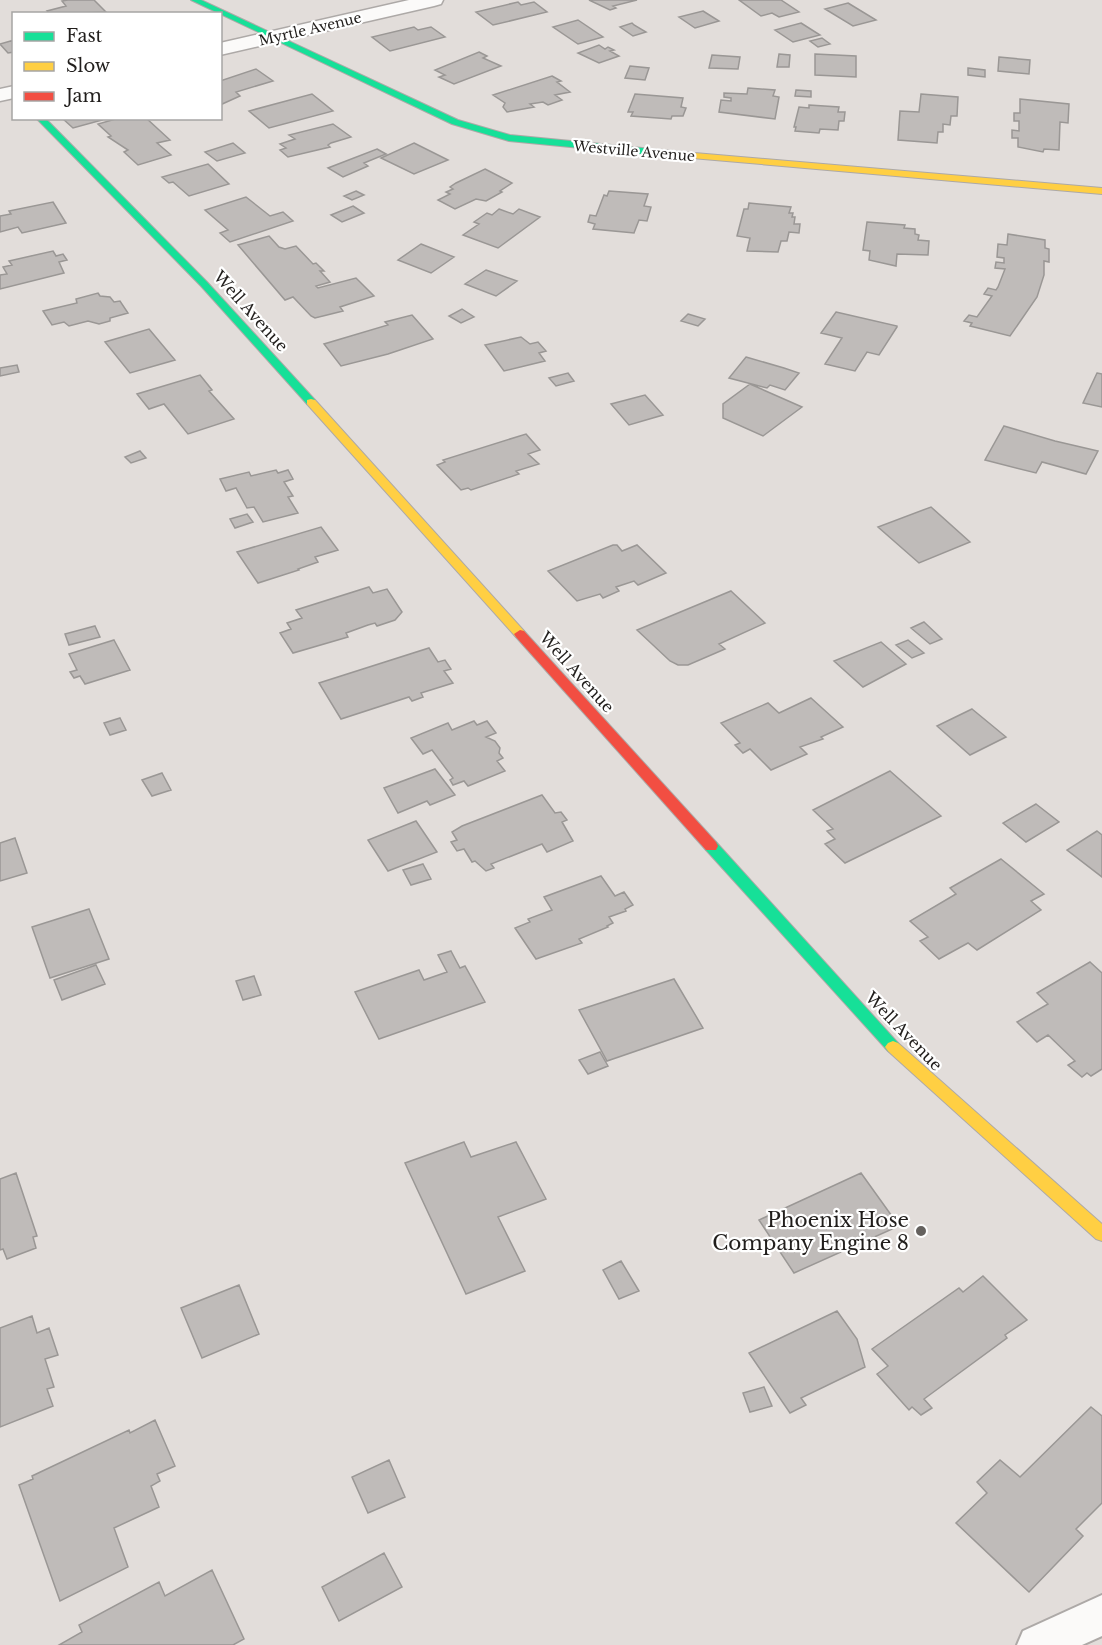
<svg xmlns="http://www.w3.org/2000/svg" width="1102" height="1645" font-family="'Libre Baskerville',serif">
	<style>
		.building { fill: #bfbbb9; stroke: #9a9795; stroke-width: 1.5 }
		.lines { fill: none; stroke-linecap: round; stroke-linejoin: round }
		.lane-casing { stroke: #ada9a7; stroke-width: 4 }
		.street-casing { stroke: #ada9a7; stroke-width: 3 }
		.fast-casing { stroke: #ada9a7; stroke-width: 2 }
		.slow-casing { stroke: #ada9a7; stroke-width: 2 }
		.jam-casing { stroke: #ada9a7; stroke-width: 2 }
		.lane { fill: #fbfaf9; fill-rule: evenodd }
		.street { fill: #fbfaf9; fill-rule: evenodd }
		.fast { fill: #16e098; fill-rule: evenodd }
		.slow { fill: #ffcf43; fill-rule: evenodd }
		.jam { fill: #f24e42; fill-rule: evenodd }
		.poi-dot { fill: #65615e; stroke: #fff; stroke-width: 2 }
		.labels { text-anchor: middle; stroke-width: 4.5; stroke-linejoin: round; paint-order: stroke }
		.far-street-label { font-size: 14px; fill: #211e1c; stroke: #fff }
		.street-label { font-size: 16px; fill: #211e1c; stroke: #fff }
		.near-poi-label { font-size: 20px; fill: #211e1c; stroke: #fff; text-anchor: end }
	</style>
	<rect width="100%" height="100%" fill="#e2ddda"/>
	<path class="building" d="M68,0H94L106,12L50,14L47,11L66,6L62,1Z
		M589,0H637L613,6L616,8L610,10Z
		M739,0H781L799,12L779,17L772,13L761,16Z
		M518,2L521,5L534,2L547,12L493,25L476,12Z
		M848,3L876,20L853,26L825,9Z
		M703,11L719,21L695,28L679,17Z
		M578,20L603,37L578,44L553,27Z
		M632,23L634,25L646,32L633,36L620,27Z
		M801,23L820,35L793,42L775,30Z
		M414,27L418,30L431,27L445,37L390,51L372,37Z
		M822,38L830,44L818,47L810,41Z
		M14,40V52L8,53L0,44Z
		M599,45L605,49L608,47L614,50L610,51L619,56L599,63L578,53Z
		M479,52L487,56L483,58L501,66L454,84L439,77L445,75L435,70Z
		M779,54L790,55L789,67H777Z
		M815,54L856,56V77L815,75Z
		M712,55L740,57L738,69L709,68Z
		M999,57L1030,60L1029,74L998,71Z
		M630,66L649,68L645,80L625,78Z
		M968,68L985,70V77L968,75Z
		M256,69L273,81L236,92L240,96L220,105V81Z
		M552,76L561,81L557,82L570,92L555,95L562,100L548,105L543,102L530,104L534,107L507,112L503,107L505,103L493,95Z
		M748,88L775,90L773,96L779,97L775,119L719,112L721,100L731,101V98L724,97V93L747,94Z
		M796,90L811,91V97L795,96Z
		M312,94L333,111L269,128L249,111Z
		M635,94L683,98L681,107L686,108L683,116H672L671,119L631,116L633,112H628Z
		M921,94L958,97L957,116H951L950,125L943,124V132H938L937,143L898,140L900,111L919,112Z
		M1020,99L1069,104L1068,123L1060,122L1059,150L1044,149L1043,152L1018,147V138H1012V130L1019,131V121H1014V113H1020Z
		M809,105L839,107L838,112H845L844,121H839L838,130L820,129L819,133L795,131L796,127H794L799,107L809,108Z
		M62,118H101L102,120L73,128Z
		M119,118H146L170,140L157,143L171,155L138,165L124,152L128,150L108,137L111,136L98,124Z
		M333,124L351,137L331,143L328,145L330,147L288,157L280,150L286,148L280,144L295,139L289,135Z
		M233,143L245,153L217,161L205,152Z
		M414,143L448,160L414,174L381,158Z
		M377,149L386,154L364,163L368,166L343,177L328,168Z
		M208,164L229,184L189,196L173,182L169,183L162,177Z
		M485,169L512,183L500,191L502,192L486,201L476,199L455,209L438,200L450,194L446,192L453,189L450,187L456,183Z
		M356,191L364,195L352,200L344,196Z
		M609,191L648,194L644,206L651,207L647,221L639,220L634,233L593,229L595,224L588,222L590,215L596,216L604,195L607,196Z
		M246,197L270,216L283,212L293,221L230,242L220,233L228,230L205,210Z
		M53,202L66,223L22,233L18,227L0,232V216L11,214L9,211Z
		M749,203L791,207L789,213H793L792,217H795L794,224H800L799,233L789,232L787,241H781L778,252L747,251L750,238L737,236L744,209H748Z
		M353,206L364,213L342,222L331,215Z
		M499,209L513,214L519,209L540,217L498,248L463,235L479,224L474,222L487,213L492,215Z
		M867,222L905,225L904,228L915,229V234L919,235L918,240L929,241L928,255L897,254L896,266L869,260L870,251L863,250Z
		M1008,234L1045,240V248L1049,249V262L1044,261V275L1037,297L1010,336L970,326L972,323L964,321L969,315L977,317L992,296L984,294L988,288L996,290L998,287L1005,269L995,268L996,262L1004,263V258L997,257L998,244L1007,245Z
		M269,236L279,247L285,249L296,246L313,264L316,263L324,271H320L330,282L316,286L318,288L356,278L374,296L340,307L343,311L315,318L311,316L293,297L285,300L238,245Z
		M421,244L454,257L431,273L398,260Z
		M53,251L56,256L63,254L67,260L59,262L64,273L0,289V275L7,274L3,267L12,265L9,261Z
		M486,270L517,281L496,296L465,284Z
		M98,293L100,296L110,297L114,302L120,301L128,313L110,318V321L99,324L88,321L69,326L64,322L52,325L43,311L77,303L76,299Z
		M462,309L474,317L461,323L449,316Z
		M836,312L897,326V327L879,355L867,352L855,371L825,364L842,338L821,333Z
		M688,314L705,319L698,326L681,321Z
		M412,315L433,339L388,354L341,366L324,344L388,325L385,322Z
		M149,329L175,360L130,373L105,342Z
		M521,337L530,344L538,342L546,351L539,353L545,361L504,371L485,345Z
		M746,357L784,368L799,373L785,390L770,385L767,388L729,378Z
		M17,365L19,372L0,376V368Z
		M568,373L574,381L556,386L549,378Z
		M1097,373L1102,374V407L1083,403Z
		M200,375L212,390L209,391L234,419L188,434L164,404L149,409L137,394Z
		M750,384L802,407L763,436L723,418V404Z
		M645,395L663,415L629,425L611,404Z
		M1004,426L1055,441L1098,451L1086,474L1042,462L1036,473L985,460Z
		M526,434L540,450L528,454L539,464L516,471L519,474L471,490L468,488L461,490L437,465L445,462L443,460Z
		M140,451L146,458L131,463L125,457Z
		M276,470L278,473L288,470L293,479L284,482L293,496L288,497L298,513L263,522L254,507L247,508L236,488L226,491L220,479L249,472L251,476Z
		M931,507L970,542L919,563L878,527Z
		M247,514L253,522L235,528L230,519Z
		M321,527L338,550L315,557L318,562L298,569L299,570L258,583L237,552Z
		M613,545H617L622,551L637,545L666,573L638,585L634,581L616,587L619,591L603,598L600,594L577,601L548,571Z
		M369,587L373,593L387,589L402,612L395,620L377,626L375,623L368,625L346,633L348,637L293,653L280,633L291,629L287,623L302,618L296,610Z
		M731,591L765,623L719,644L725,649L688,665H678L670,661L637,630Z
		M924,622L942,639L930,644L911,628Z
		M95,626L100,637L69,645L65,634Z
		M114,640L130,670L85,684L80,676L74,678L70,672L77,670L69,654Z
		M908,640L924,653L912,658L896,645Z
		M881,642L906,664L863,687L834,661Z
		M429,648L438,662L445,660L451,669L444,671L453,683L421,693L423,697L412,701L409,697L341,719L319,683Z
		M811,698L843,727L821,737L823,739L800,747L807,754L771,770L750,749L743,753L735,745L740,743L721,723L768,703L779,713Z
		M972,709L1006,737L970,755L937,726Z
		M120,718L126,730L110,735L104,723Z
		M474,721L477,725L487,721L496,733L486,737L495,741L500,748L499,753L503,758L497,761L505,771L468,786L464,781L453,785L450,780L453,778L432,750L423,754L411,738L448,723L452,730Z
		M435,769L455,795L430,805L427,801L398,813L384,788Z
		M890,771L941,816L845,863L825,844L835,839L827,831L833,829L813,810Z
		M162,773L171,790L152,796L142,780Z
		M542,795L555,813L561,812L567,820L562,822L573,841L547,852L542,844L491,864L494,868L486,871L475,861L472,862L464,849L457,851L451,842L457,840L452,832L462,826Z
		M1036,804L1059,822L1026,842L1003,823Z
		M416,821L437,852L388,871L368,840Z
		M1097,831L1102,835V877L1067,850Z
		M15,838L27,873L0,881V843Z
		M1001,859L1044,894L1031,901L1041,910L977,950L968,943L939,959L920,941L928,937L910,921L956,894L950,888Z
		M423,864L431,879L411,885L403,870Z
		M601,876L615,896L624,892L633,905L625,909L626,911L609,917L613,923L607,926L608,927L579,939L582,943L536,959L515,928L530,922L528,919L552,910L544,897Z
		M89,909L109,959L50,978L32,927Z
		M451,951L460,968L465,966L485,1002L379,1039L355,992L419,970L424,980L447,972L438,955Z
		M1090,962L1102,973V1069L1091,1076L1087,1073L1082,1077L1068,1065L1075,1061L1048,1035L1037,1042L1017,1022L1048,1004L1037,993Z
		M96,965L105,984L62,1000L54,980Z
		M254,976L261,995L243,1000L236,981Z
		M674,979L703,1028L607,1061L579,1010Z
		M600,1052L608,1066L588,1074L579,1060Z
		M464,1142L471,1157L516,1142L546,1199L498,1217L525,1271L466,1294L405,1163Z
		M16,1173L37,1236L33,1237L36,1248L7,1259L3,1249L0,1250V1179Z
		M861,1173L899,1226L794,1273L759,1220Z
		M621,1261L639,1291L619,1299L603,1270Z
		M983,1276L1027,1320L1005,1335L1007,1338L924,1399L932,1408L921,1415L912,1407L909,1410L877,1374L888,1366L872,1349L959,1288L963,1292Z
		M239,1285L259,1334L202,1358L181,1308Z
		M837,1311L857,1339L865,1367L801,1398L806,1405L790,1413L749,1353Z
		M32,1316L37,1333L49,1328L58,1355L45,1359L54,1387L47,1389L53,1406L0,1427V1328Z
		M764,1387L772,1406L750,1412L743,1393Z
		M1091,1407L1102,1416V1503L1076,1529L1083,1536L1029,1592L956,1523L987,1493L977,1482L1000,1460L1020,1477Z
		M155,1420L175,1466L157,1474L160,1481L151,1486L159,1507L114,1528L128,1567L60,1601L19,1485L33,1479L32,1476L129,1430L130,1433Z
		M389,1460L405,1497L368,1513L352,1477Z
		M384,1553L402,1587L339,1621L322,1587Z
		M212,1570L244,1639L233,1645H59L82,1632L79,1625L159,1582L165,1596Z"/>
	<g class="lines">
		<g class="lane-casing">
			<path id="lane" d="M1102,1595V1636L1082,1645H1017L1023,1631Z"/>
		</g>
		<g class="street-casing">
			<path id="street" d="M409,0H443L441,4L434,6L220,55V43Z
				M14,86V98L0,101V89Z"/>
		</g>
		<g class="fast-casing">
			<path id="fast" d="M191,0H201L458,120L510,135L683,152L687,155L683,158L509,141L452,124Z
				M36,118H45L207,282L315,400V404H307L201,286Z
				M711,841L716,842L898,1043L901,1047L898,1051L893,1053L888,1051L706,850L704,846L706,842Z"/>
		</g>
		<g class="slow-casing">
			<path id="slow" d="M683,152L1102,188V194L680,157L679,155Z
				M311,399L315,400L524,631L526,634L524,637H516L307,404V400Z
				M893,1041L898,1043L1102,1224V1241L1096,1239L888,1051L885,1047L888,1043Z"/>
		</g>
		<g class="jam-casing">
			<path id="jam" d="M520,630L524,631L716,842L718,846L716,850H706L516,637L514,634Z"/>
		</g>
		<use href="#lane" class="lane"/>
		<use href="#street" class="street"/>
		<use href="#fast" class="fast"/>
		<use href="#slow" class="slow"/>
		<use href="#jam" class="jam"/>
	</g>
	<circle class="poi-dot" cx="921" cy="1231" r="6"/>
	<g class="labels">
		<g class="far-street-label">
			<text transform="translate(310 29) rotate(-13)" y="5">Myrtle Avenue</text>
			<text transform="translate(634 151) rotate(5)" y="5">Westville Avenue</text>
		</g>
		<g class="street-label">
			<text transform="translate(251 311) rotate(48)" y="6">Well Avenue</text>
			<text transform="translate(577 672) rotate(48)" y="6">Well Avenue</text>
			<text transform="translate(904 1031) rotate(46)" y="6">Well Avenue</text>
		</g>
		<g class="near-poi-label">
			<text x="909" y="1227">Phoenix Hose<tspan x="909" dy="23">Company Engine 8</tspan></text>
		</g>
	</g>
	<rect x="12" y="12" width="210" height="108" fill="#ffffff" stroke="#a6a5a4" stroke-width="1.5"/>
	<rect x="24" y="32" width="30" height="9" fill="#16e098" stroke="#a6a5a4" stroke-width="1.5"/>
	<text x="66" y="42" font-size="18" fill="#211e1c">Fast</text>
	<rect x="24" y="62" width="30" height="9" fill="#ffcf43" stroke="#a6a5a4" stroke-width="1.5"/>
	<text x="66" y="72" font-size="18" fill="#211e1c">Slow</text>
	<rect x="24" y="92" width="30" height="9" fill="#f24e42" stroke="#a6a5a4" stroke-width="1.5"/>
	<text x="66" y="102" font-size="18" fill="#211e1c">Jam</text>
</svg>
